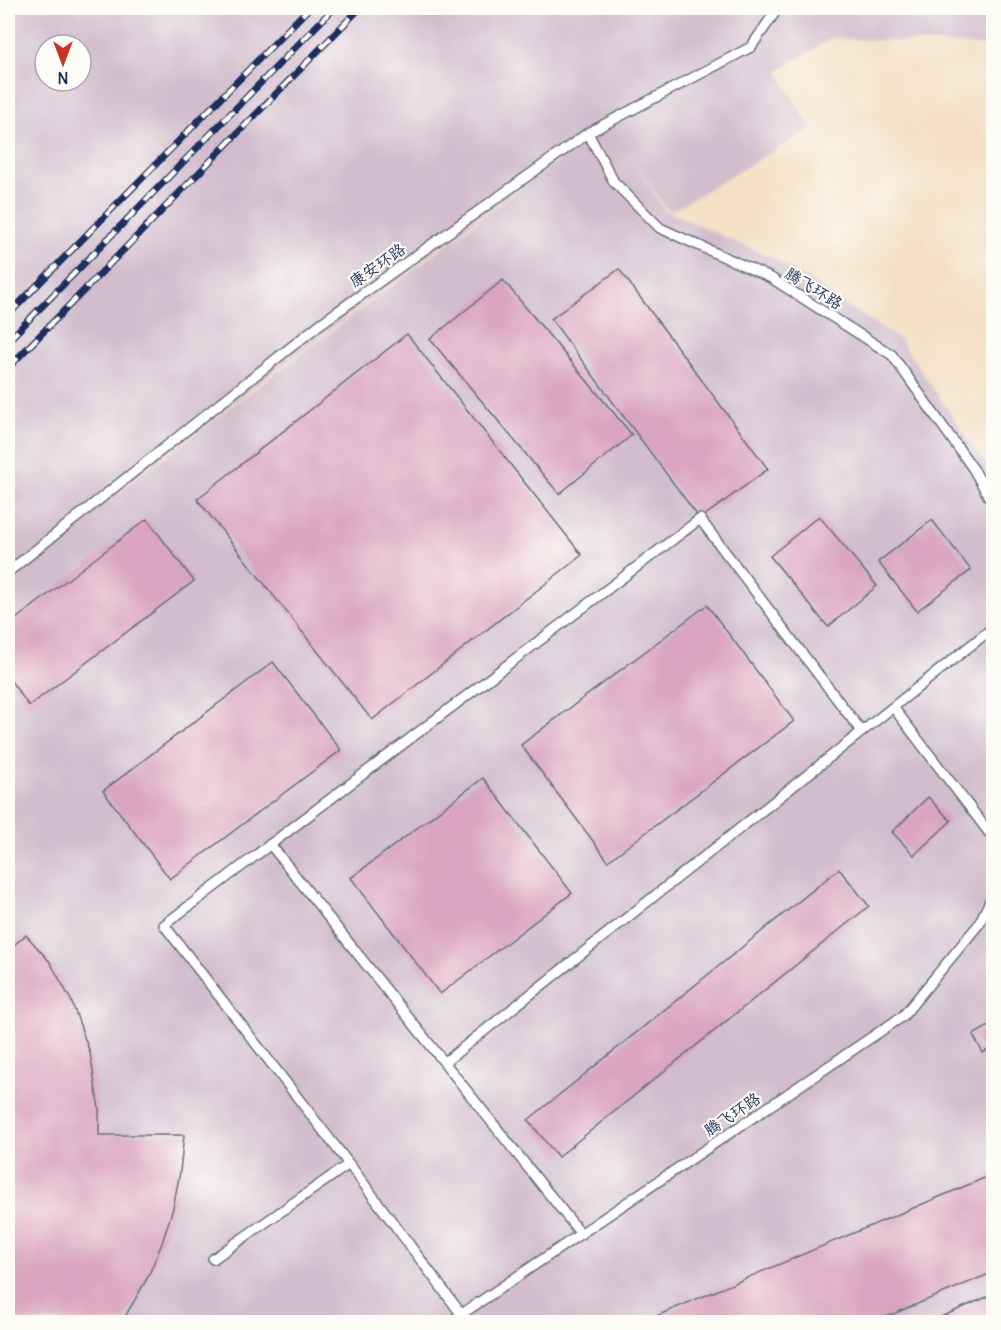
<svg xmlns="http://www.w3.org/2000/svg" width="1001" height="1330" font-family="Delius,'LXGW WenKai TC',sans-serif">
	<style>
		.industrial { fill: #d1bdcc; fill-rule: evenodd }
		.building { fill: #daa5be }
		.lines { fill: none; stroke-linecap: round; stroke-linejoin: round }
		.lane-casing { stroke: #676d82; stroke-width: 12 }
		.lane { stroke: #fff; stroke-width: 9 }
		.rail-casing { stroke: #1b2f5e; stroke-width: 7 }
		.rail { stroke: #fdfcf7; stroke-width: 4.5; stroke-dasharray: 14; stroke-linecap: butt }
		.labels { text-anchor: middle; stroke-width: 4.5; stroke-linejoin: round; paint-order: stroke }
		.street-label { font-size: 16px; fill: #1b2f5e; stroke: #fdfcf7 }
	</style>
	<rect width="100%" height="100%" fill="#fdfcf7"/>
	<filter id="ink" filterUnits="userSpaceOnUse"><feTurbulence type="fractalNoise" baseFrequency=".0167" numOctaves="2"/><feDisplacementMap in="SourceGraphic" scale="12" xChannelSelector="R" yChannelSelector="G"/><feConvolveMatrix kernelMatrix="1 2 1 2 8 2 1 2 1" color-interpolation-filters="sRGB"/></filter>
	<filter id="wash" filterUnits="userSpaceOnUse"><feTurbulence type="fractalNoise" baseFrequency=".008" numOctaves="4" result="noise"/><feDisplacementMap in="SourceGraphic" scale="24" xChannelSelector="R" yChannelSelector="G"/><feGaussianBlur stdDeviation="1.35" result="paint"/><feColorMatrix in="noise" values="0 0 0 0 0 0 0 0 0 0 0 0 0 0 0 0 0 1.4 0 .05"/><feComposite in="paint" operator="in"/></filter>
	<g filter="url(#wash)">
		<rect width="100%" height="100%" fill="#f4e0c5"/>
		<path class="industrial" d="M8,8H993V46L831,38L778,71L811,129L671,211L666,209L631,156L664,210L777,260L900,340L993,475V1322H8V575L609,122L608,120L8,573ZM45,45H81V81H45Z"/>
		<g id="blocks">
			<path class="building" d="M619,269L768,469L700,519L551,319Z
				M503,280L632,435L559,494L430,339Z
				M407,334L582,555L372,720L197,499Z
				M819,516L877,586L828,627L770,556Z
				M147,519L194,581L29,706L8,677V625Z
				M932,520L971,570L917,611L878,562Z
				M707,605L794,721L608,861L521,745Z
				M273,662L341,750L170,879L103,791Z
				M483,778L572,893L440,994L351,878Z
				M928,797L951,821L914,855L892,832Z
				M839,869L869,906L558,1157L528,1120Z
				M26,935L50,962L71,1000L90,1053L99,1109V1135H184L180,1172L173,1208L162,1243L148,1277L122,1322H8V950Z
				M994,1023V1046L983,1053L973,1035Z
				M994,1174V1272L874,1322H642Z
				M994,1294V1322H929Z"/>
		</g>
	</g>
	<g filter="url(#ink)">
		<use href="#blocks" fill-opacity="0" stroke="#676d82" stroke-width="1.5"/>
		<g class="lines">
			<g class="lane-casing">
				<path id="lane" d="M588,133L614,182L660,228L771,278L892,355L974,470L994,506
					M8,572L320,324L588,133L751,47L778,8
					M893,707L994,839
					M270,844L581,1234
					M445,1062L994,627
					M213,1259L349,1164
					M462,1315L349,1164L164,925L700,519L862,732
					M450,1322L903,1016L979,924L994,893"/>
			</g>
			<use href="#lane" class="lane"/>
			<g class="rail-casing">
				<path id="rail" d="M8,315L309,8
					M8,341L334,8
					M8,368L360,8"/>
			</g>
			<use href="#rail" class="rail"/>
		</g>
	</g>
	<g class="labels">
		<g class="street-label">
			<text transform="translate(377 265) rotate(-35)" y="6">康安环路</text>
			<text transform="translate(814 288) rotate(32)" y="6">腾飞环路</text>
			<text transform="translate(732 1114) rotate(-34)" y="6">腾飞环路</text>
		</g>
	</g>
	<rect width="1001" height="1330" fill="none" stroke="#fdfcf7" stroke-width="30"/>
	<g transform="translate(63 63) rotate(180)"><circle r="28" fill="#fdfcf7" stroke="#a3aaba" stroke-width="1.5"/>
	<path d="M0-4.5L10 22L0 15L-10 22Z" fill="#c8321e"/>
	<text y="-9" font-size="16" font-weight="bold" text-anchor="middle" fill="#1b2f5e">N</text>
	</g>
</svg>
